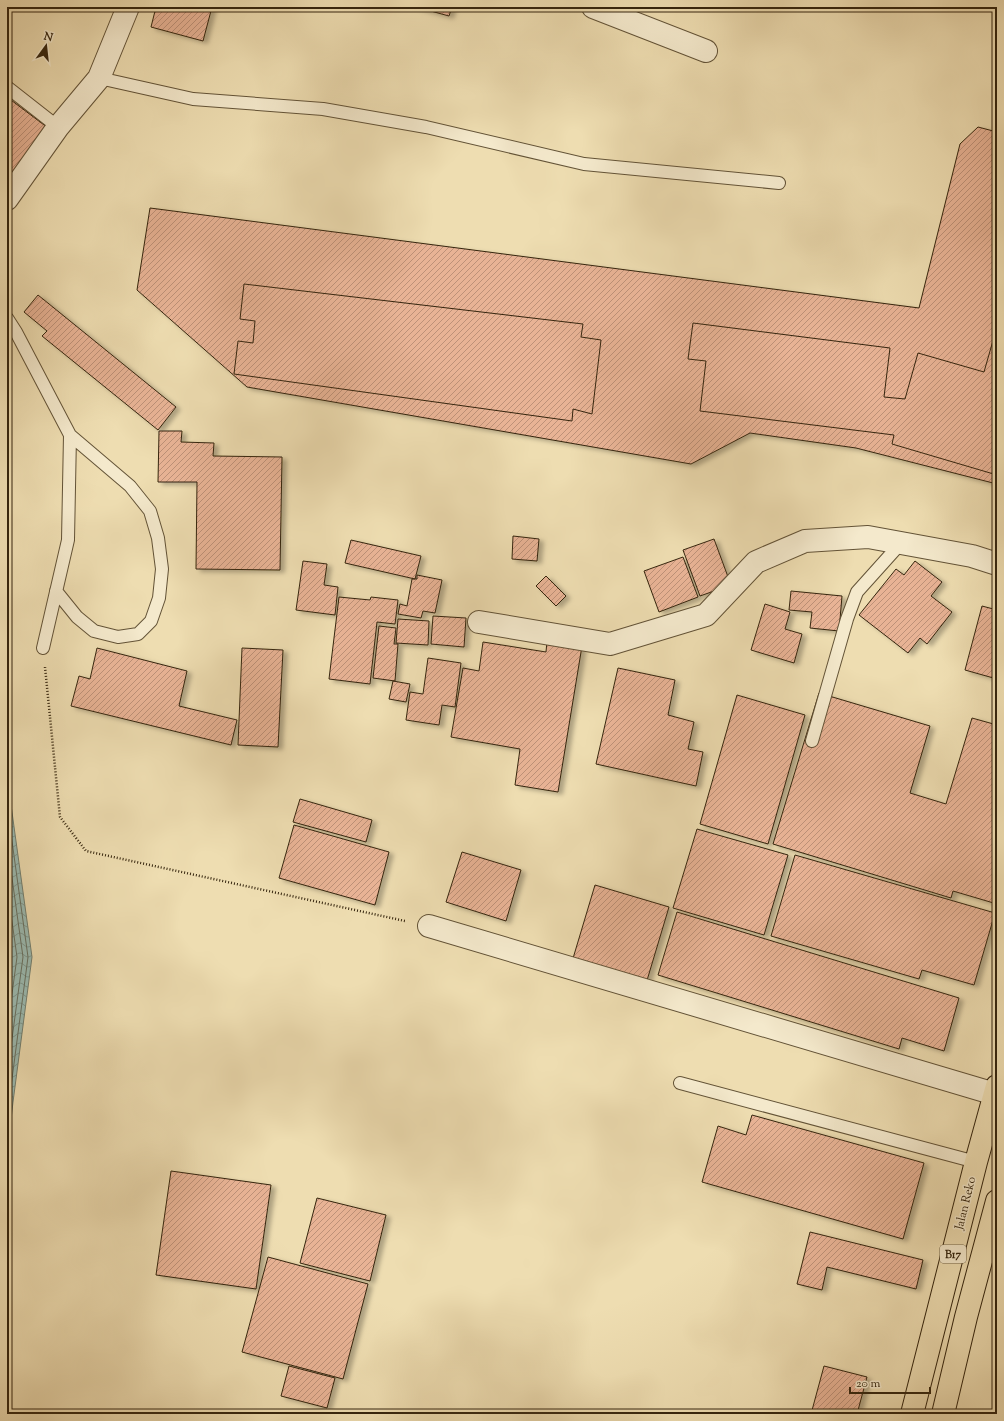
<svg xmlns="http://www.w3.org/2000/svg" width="1004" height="1421" font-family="'Sorts Mill Goudy',serif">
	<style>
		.water { fill: url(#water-waves); stroke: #727f70 }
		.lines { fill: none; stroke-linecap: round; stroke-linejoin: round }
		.shore { stroke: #687060; stroke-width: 1 }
		.building { fill: url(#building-hatch); stroke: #35250e; filter: url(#shadow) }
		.lane-casing { stroke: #635337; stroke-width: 14 }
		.street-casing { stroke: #635337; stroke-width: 24 }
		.primary-casing { stroke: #35250e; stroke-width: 24 }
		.path { stroke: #35250e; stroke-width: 2.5; stroke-dasharray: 1 2; stroke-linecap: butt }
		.lane { stroke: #f4e9cc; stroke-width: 12 }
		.street { stroke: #f4e9cc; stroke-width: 22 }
		.primary { stroke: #eeddb1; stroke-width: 22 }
		.labels { text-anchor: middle; stroke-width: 3; stroke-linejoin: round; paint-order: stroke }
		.shield { fill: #f4e9cc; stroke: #6e6047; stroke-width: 1 }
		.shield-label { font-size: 11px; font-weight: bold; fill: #35250e }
		.street-label { font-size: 12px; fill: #35250e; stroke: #f4e9cc }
	</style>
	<defs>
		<pattern id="water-waves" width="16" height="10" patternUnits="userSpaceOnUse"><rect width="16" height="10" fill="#9bbbb2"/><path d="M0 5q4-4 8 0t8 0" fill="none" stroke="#7f988f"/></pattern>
		<pattern id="building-hatch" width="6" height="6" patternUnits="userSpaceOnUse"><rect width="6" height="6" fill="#e8b395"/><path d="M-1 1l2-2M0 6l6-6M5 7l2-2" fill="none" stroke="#bd9178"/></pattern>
		<filter id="shadow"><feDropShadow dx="4.5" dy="2.5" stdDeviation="2" flood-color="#0004"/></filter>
	</defs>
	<rect width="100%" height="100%" fill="#eeddb1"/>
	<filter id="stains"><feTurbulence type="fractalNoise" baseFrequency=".005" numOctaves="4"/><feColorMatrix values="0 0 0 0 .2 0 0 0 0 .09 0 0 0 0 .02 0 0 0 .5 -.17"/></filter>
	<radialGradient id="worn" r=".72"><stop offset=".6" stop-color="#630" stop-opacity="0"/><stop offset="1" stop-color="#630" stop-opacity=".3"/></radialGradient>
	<path class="water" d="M7,776L32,957L13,1102L7,1154Z"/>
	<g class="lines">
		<path class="shore" d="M7,805L28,957L7,1117
			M7,842L23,957L7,1076
			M7,886L17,957L7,1031"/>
	</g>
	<path class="building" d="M156,7H212L203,41L151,27Z
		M416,7H452L449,16Z
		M7,97L52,131L7,190Z
		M978,127L997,132V484L856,448L750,433L691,464L247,387L137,290L150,208L919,308L960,144Z
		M244,284L583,324L581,337L601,340L592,414L573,409L572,421L234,374L238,341L253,343L255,321L240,319Z
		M38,295L176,407L158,430L42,336L47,331L24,312Z
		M693,323L890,348L884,397L905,399L918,353L984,372L994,337L997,338V475L892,444L894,435L700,411L706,361L688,359Z
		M159,431H182L181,442L214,443L213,456L282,457L280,570L196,569L197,482H158Z
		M513,536L539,539L537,561L512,559Z
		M714,539L731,585L700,596L683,550Z
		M351,540L421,556L415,579L345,563Z
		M683,557L698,597L659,612L644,571Z
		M303,561L327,564L324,585L338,587L335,615L296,610Z
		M915,561L942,582L931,596L952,612L927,644L920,638L908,653L859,615L896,569L904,575Z
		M417,575L442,580L435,613L423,611L421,618L398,614L400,604L407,606L412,579H417Z
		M546,576L566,596L556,606L536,586Z
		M791,591L842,596L839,631L810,628L812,612L789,610Z
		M339,597L370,600L371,597L398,600L395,624L377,622L370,684L329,679Z
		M765,604L790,612L785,629L802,634L794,663L751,650Z
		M982,606L997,610V679L965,670Z
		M433,616L466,618L464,647L431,644Z
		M398,619L429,621L428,645L396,643Z
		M379,626L396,628L394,644H398L395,681L373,678Z
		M547,641L582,646L558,792L515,785L520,749L451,737L463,668L479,671L483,642L546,652Z
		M97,648L187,671L179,706L237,720L231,745L71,706L79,676L90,679Z
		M242,648L283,650L278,747L238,745Z
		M428,658L461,663L455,707L442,705L439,725L406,720L410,692L423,694Z
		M618,668L675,680L668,715L694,722L688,749L703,752L696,786L596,764Z
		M393,681L410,684L406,702L389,699Z
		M819,693L930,726L910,793L946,804L972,718L997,725V904L953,891L951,898L773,844Z
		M737,695L805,715L768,844L700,824Z
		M300,799L372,820L366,842L293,822Z
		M294,825L389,852L375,905L279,878Z
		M697,829L788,855L764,935L673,908Z
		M462,852L521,870L506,921L446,902Z
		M795,855L995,913L974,985L922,970L919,979L771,936Z
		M595,885L669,907L645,987L571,965Z
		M677,912L959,998L944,1051L902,1038L899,1049L658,975Z
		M752,1115L924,1163L903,1239L702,1182L718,1126L746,1135Z
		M171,1171L271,1185L256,1289L156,1275Z
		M317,1198L386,1215L370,1281L300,1263Z
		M810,1232L923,1260L916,1289L827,1267L822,1290L797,1284Z
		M268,1257L368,1284L343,1379L242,1352Z
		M289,1366L335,1378L327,1408L281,1396Z
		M824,1366L867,1377L857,1414H811Z"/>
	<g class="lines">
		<g class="lane-casing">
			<path id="lane" d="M99,78L193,99L323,109L426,127L584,164L779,183
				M7,87L58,127
				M7,318L16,332L70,435L130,486L150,511L158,538L162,569L159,598L151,621L138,634L118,637L94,631L77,617L56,591
				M43,648L68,540L70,435
				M812,741L847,619L857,592L901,543
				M680,1083L976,1162"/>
		</g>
		<g class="street-casing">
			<path id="street" d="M593,7L706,51
				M7,199L58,127L99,78L128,7
				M479,622L610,644L706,615L756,562L805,541L868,537L972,556L997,564
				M429,926L995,1094"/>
		</g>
		<g class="primary-casing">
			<path id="primary" d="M912,1414L976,1162L997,1086
				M943,1414L966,1317L997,1201"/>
		</g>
		<path class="path" d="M45,667L60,817L86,851L405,921"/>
		<use href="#lane" class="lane"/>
		<use href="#street" class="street"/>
		<use href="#primary" class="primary"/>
	</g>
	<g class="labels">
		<rect class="shield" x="940" y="1245" width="26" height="18" rx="3"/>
		<g class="shield-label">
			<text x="953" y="1258">B17</text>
		</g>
		<g class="street-label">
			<text transform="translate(965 1203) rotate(-76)" y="4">Jalan Reko</text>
		</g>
	</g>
	<rect width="1004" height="1421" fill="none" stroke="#eeddb1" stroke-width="24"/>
	<rect x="8" y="8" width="988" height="1405" fill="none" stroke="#35250e" stroke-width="2"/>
	<rect x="12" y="12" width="980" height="1397" fill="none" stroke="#35250e"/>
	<g transform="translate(46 46) rotate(15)" stroke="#f4e9cc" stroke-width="3" paint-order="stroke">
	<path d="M0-3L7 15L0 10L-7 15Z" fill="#35250e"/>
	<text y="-6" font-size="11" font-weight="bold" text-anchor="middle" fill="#35250e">N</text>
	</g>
	<path d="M850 1387v6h80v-6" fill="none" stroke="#35250e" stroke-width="2"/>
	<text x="856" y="1387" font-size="12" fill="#35250e" stroke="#f4e9cc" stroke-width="3" paint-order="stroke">20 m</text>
	<rect width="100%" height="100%" filter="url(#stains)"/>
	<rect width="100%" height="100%" fill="url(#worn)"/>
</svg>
